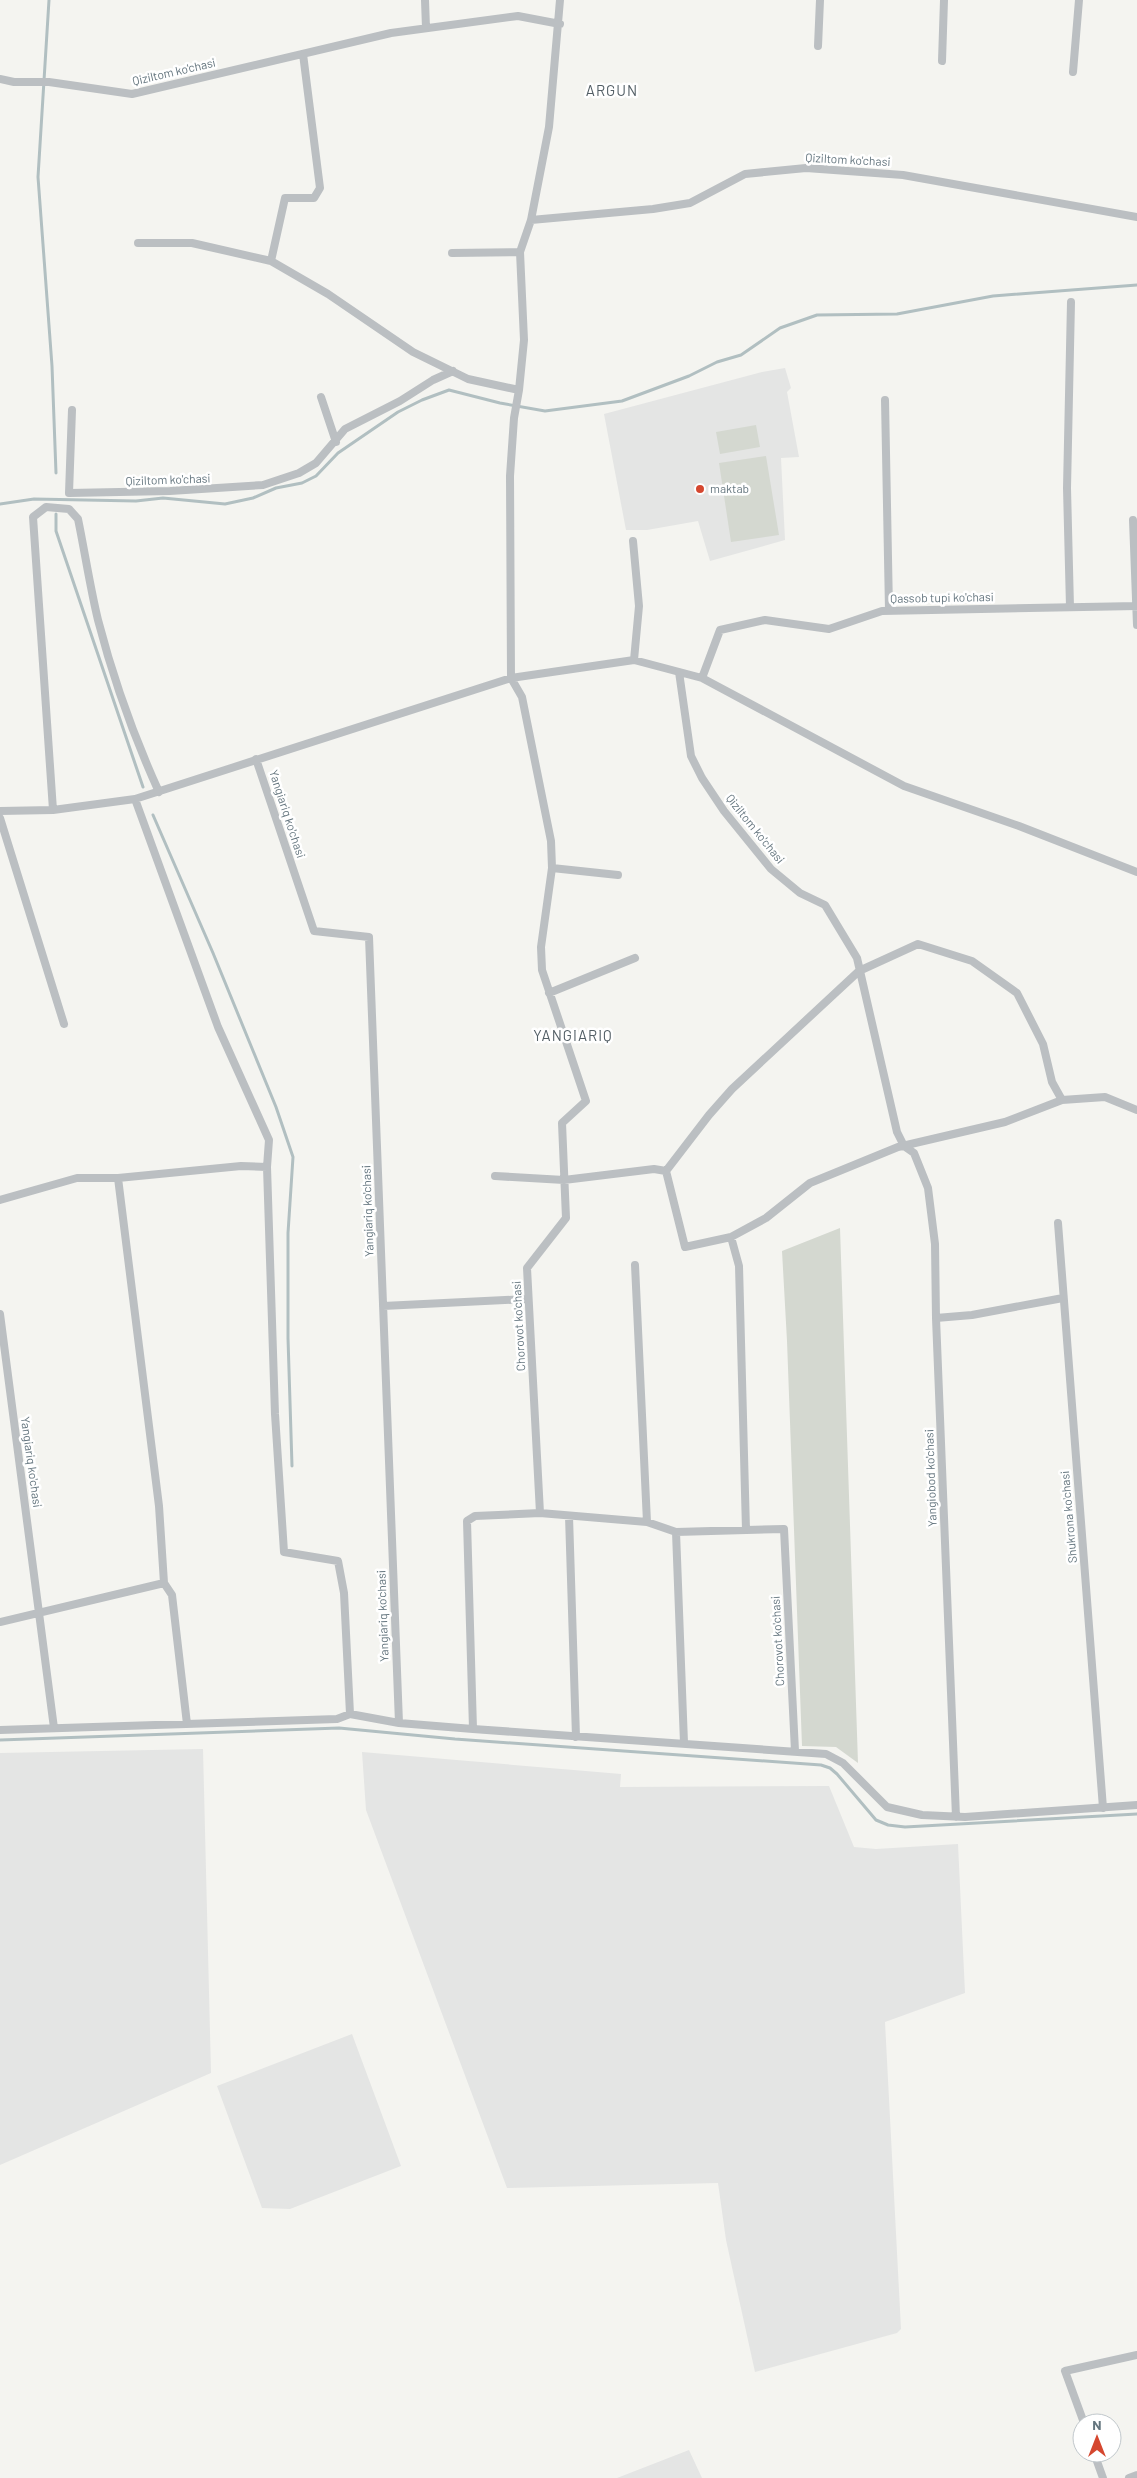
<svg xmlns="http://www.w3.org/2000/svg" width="1137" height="2478" font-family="Barlow,sans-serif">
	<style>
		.built { fill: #e4e5e4 }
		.green { fill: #d4d8d0 }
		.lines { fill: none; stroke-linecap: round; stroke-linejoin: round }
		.stream { stroke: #b1bfc1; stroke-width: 3 }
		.street { stroke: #bbbfc2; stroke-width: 8 }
		.poi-dot { fill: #d5472f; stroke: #fff; stroke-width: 2 }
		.labels { text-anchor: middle; stroke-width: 5; stroke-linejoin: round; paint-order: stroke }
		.street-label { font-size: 12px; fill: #65767f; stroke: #fff }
		.poi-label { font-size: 12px; fill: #65767f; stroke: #fff; text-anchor: start }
		.quarter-label { font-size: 15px; letter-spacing: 1px; fill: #525e65; stroke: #fff }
	</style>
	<rect width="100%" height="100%" fill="#f4f4f0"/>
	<path class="built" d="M785,368L791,388L787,392L799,457L781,458L785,540L710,561L698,521L647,530H626L604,414L762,372Z
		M203,1749L211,2073L0,2165V1753Z
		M362,1752L621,1774L620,1787L829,1786L854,1847L876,1849L958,1844L965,1993L885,2022L901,2329L897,2333L755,2372L726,2240L718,2183L507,2188L366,1810Z
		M352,2034L401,2166L290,2209L262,2208L217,2086Z
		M689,2450L702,2478H617Z"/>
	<path class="green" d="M756,425L760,447L720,454L716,432Z
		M766,456L779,535L731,542L719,463Z
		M840,1228L858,1763L836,1747L802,1746L787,1341L782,1251Z"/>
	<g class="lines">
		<path class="stream" d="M49,0L38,177L52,366L56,473
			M0,504L34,499L136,501L163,498L225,504L253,498L276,488L302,483L316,476L338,453L398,412L422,400L449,390L500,403L545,411L622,401L689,376L717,362L741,355L780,328L817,315L897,314L993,296L1137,285
			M56,514V531L143,787
			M153,815L213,953L276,1107L293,1157L288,1233V1338L292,1466
			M0,1740L339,1728L455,1739L821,1765L830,1768L837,1774L876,1820L888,1825L905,1827L1137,1814"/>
		<path class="street" d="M425,0L426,28
			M818,46L820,0
			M942,61L944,0
			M1073,72L1079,0
			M0,79L14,82H49L132,94L391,33L518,16L560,24
			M531,220L653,209L690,203L745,174L806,168L903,175L1137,217
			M138,243H192L271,261L328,294L413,352L468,379L519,390
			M452,253L520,252
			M271,261L285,198H314L320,188L303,54
			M321,397L336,442
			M885,400L889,610
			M72,410L69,493L170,491L263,485L299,473L316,463L345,429L400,401L433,380L453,371
			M1133,520L1137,625
			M633,541L639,606L634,660
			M1070,607L1067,488L1071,302
			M679,672L691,756L702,778L724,811L771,869L800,893L825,905L857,958L897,1132L904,1146L914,1153L928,1188L935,1244L936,1318L956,1817
			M702,678L720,630L765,620L829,629L882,611L1137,606
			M256,759L314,931L369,937L399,1723
			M135,799L218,1027L269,1140L267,1167L275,1414L284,1552L338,1561L344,1593L350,1714
			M53,810L33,517L46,507L69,509L78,519C85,553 90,587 98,620C113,678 134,737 159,792
			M0,811L53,810L135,799L511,678L634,660L702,678L904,786L1019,826L1137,872
			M0,818L64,1024
			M552,868L618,875
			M549,993L635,958
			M666,1171L709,1115L732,1089L859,971L918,944L972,961L1017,993L1043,1044L1052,1082L1062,1100
			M666,1171L685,1247L731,1237L766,1218L810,1183L898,1147L1005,1122L1062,1100L1105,1097L1137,1110
			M495,1176L564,1180L654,1169L666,1171
			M118,1178L159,1506L164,1583L172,1595L187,1724
			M0,1200L77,1178H118L241,1166L267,1167
			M1058,1223L1103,1808
			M731,1237L739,1266L746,1530
			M635,1265L647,1522
			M383,1306L528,1299
			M0,1314L54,1728
			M936,1318L972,1315L1063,1298
			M540,1513L527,1268L566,1218L562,1123L586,1101L542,970L541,947L552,868L551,841L522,697L511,678L510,476L514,418L519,390L524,340L520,252L531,220L549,127L560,0
			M569,1516L576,1737
			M676,1532L684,1743
			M0,1622L164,1583
			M473,1729L467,1521L475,1516L540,1513L647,1522L676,1532L784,1529L795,1751
			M0,1730L337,1719L350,1714L399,1723L473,1729L826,1754L843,1763L887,1807L922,1815L965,1817L1137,1805
			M1084,2423L1065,2371L1137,2355
			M1094,2453L1103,2478
			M1129,2478L1137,2475"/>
	</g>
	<circle class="poi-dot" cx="700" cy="489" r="5"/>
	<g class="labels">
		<g class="street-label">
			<text transform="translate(174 72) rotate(-13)" y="4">Qiziltom ko'chasi</text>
			<text transform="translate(848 160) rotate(3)" y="4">Qiziltom ko'chasi</text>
			<text transform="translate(168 480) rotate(-2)" y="4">Qiziltom ko'chasi</text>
			<text transform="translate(942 598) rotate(-1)" y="4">Qassob tupi ko'chasi</text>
			<text transform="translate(287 814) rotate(72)" y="4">Yangiariq ko'chasi</text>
			<text transform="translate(755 829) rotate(51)" y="4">Qiziltom ko'chasi</text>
			<text transform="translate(368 1211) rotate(-92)" y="4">Yangiariq ko'chasi</text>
			<text transform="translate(519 1326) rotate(-93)" y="4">Chorovot ko'chasi</text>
			<text transform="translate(31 1462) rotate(82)" y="4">Yangiariq ko'chasi</text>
			<text transform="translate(931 1478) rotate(-92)" y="4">Yangiobod ko'chasi</text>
			<text transform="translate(1069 1517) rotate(-95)" y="4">Shukrona ko'chasi</text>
			<text transform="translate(383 1616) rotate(-92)" y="4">Yangiariq ko'chasi</text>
			<text transform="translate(778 1641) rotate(-93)" y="4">Chorovot ko'chasi</text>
		</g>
		<g class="poi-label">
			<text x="710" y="493">maktab</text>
		</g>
		<g class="quarter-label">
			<text x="612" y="96">ARGUN</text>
			<text x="573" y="1041">YANGIARIQ</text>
		</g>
	</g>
	<g transform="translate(1097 2438)"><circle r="24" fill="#ffffff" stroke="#c1c8cc"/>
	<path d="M0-4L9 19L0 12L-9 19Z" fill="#d5472f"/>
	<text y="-8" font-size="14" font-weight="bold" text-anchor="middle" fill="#65767f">N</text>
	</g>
</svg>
